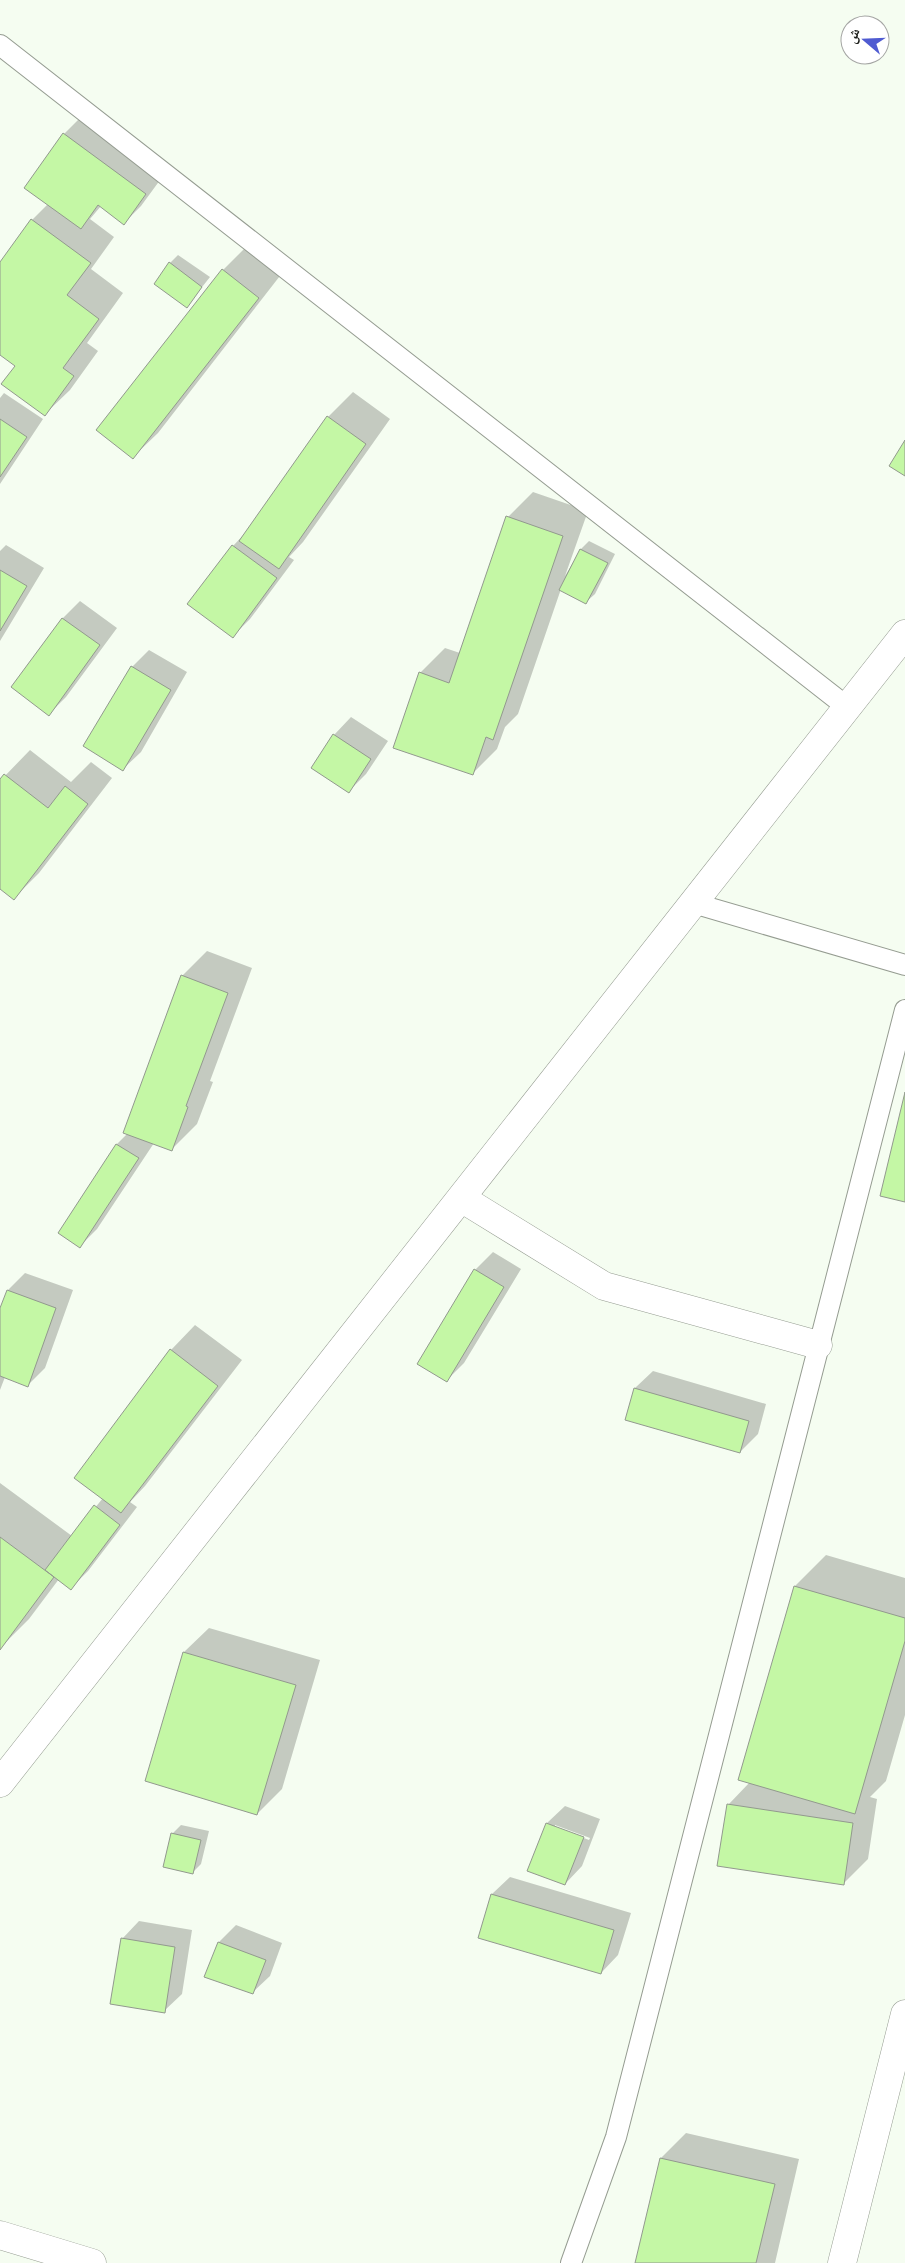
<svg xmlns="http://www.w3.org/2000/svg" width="905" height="2263" font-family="Arial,'Noto Naskh Arabic',sans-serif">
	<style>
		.shadow { fill: #0003; fill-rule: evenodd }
		.building { fill: #c4f7a5; stroke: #92998e }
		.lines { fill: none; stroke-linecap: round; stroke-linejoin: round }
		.lane-casing { stroke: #959c91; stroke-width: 22 }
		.street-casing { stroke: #959c91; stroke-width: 29 }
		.lane { stroke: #fff; stroke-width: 20 }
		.street { stroke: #fff; stroke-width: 28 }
	</style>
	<rect width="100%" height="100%" fill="#f5fdf1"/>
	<path class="shadow" d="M81,117L163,176L141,206L124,223L101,206L90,219L114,237L91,269L123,293L87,343L98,351L70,390L45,414L17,366L0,354V264L32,220L48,204L64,134Z
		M248,245L283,272L158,433L133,457L223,270Z
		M178,255L210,277L187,306L170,263Z
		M353,392L390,419L303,542L289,557L294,560L250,619L233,636V546L250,528L328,417Z
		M4,393L43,419L0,484V398Z
		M533,492L588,511L565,576L581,549L589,541L615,554L595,594L586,602L561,589L518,714L505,727L497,749L472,774L420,673L445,648L460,653L508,517Z
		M6,545L44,568L0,641V551Z
		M80,601L117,628L66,697L49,714L13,687L63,618Z
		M149,650L187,672L141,752L123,769L132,667Z
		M351,717L388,741L366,774L349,791L334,735Z
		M30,750L71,782L91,762L112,778L39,873L14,898L0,888V781Z
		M207,951L252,968L210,1081L213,1082L197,1124L172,1149L154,1143L97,1229L80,1246L60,1233L117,1144L128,1133L182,976Z
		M493,1252L521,1269L464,1363L447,1380L419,1364L475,1270Z
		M25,1273L73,1290L45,1368L28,1385L5,1377L0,1390V1312L8,1290Z
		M195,1325L242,1360L145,1486L130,1502L137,1507L88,1571L71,1588L59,1579L29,1619L0,1648V1483L72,1536L103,1498L171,1350Z
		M653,1371L766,1404L758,1434L740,1452L626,1419L635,1388Z
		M826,1555L905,1578V1715L886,1781L870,1797L877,1799L868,1859L843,1884L728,1805L750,1782L739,1779L795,1586Z
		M209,1628L320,1660L282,1789L257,1814L184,1652Z
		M565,1806L600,1819L582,1866L565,1884L529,1870L547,1823ZM555,1825L590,1838L589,1840L555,1827Z
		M181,1825L209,1831L201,1864L192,1873L172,1834Z
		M510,1877L631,1913L618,1955L601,1973L480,1937L492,1894Z
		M139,1921L192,1930L182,1994L164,2011L122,1939Z
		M236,1925L282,1943L270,1976L252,1993L219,1942Z
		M686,2133L799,2159L775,2263H636L661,2158Z"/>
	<path class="building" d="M63,133L146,194L124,225L98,205L81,229L24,188Z
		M31,219L91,263L67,295L99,319L63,368L74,376L45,416L1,384L15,366L0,355V262Z
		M169,262L202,287L187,308L154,284Z
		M222,269L259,298L133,459L96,430Z
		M327,416L366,444L279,569L239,541Z
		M0,419L27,437L0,477Z
		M905,440V476L889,466Z
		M506,516L563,536L493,740L486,737L473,775L393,748L419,672L449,683Z
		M232,545L277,578L233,638L187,604Z
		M580,549L608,563L586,604L559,590Z
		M0,570L27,586L0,631Z
		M62,618L100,645L49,716L11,687Z
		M131,666L171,690L123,771L83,746Z
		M333,734L371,759L349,793L311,768Z
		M4,774L48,808L65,786L88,804L14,900L0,889V779Z
		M181,975L228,993L186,1106L188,1107L172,1151L123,1133Z
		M905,1092V1202L880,1196Z
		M116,1144L139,1158L80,1248L58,1233Z
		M474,1269L504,1287L447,1382L417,1364Z
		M7,1290L56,1308L28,1387L0,1376V1308Z
		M170,1349L218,1386L121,1513L74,1478Z
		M634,1388L749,1421L740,1453L625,1420Z
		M94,1505L120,1525L71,1590L45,1570Z
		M0,1537L54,1577L0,1650Z
		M794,1586L905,1618V1641L855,1814L738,1780Z
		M183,1652L296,1685L257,1815L145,1781Z
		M727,1804L853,1823L844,1885L717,1866Z
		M546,1823L584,1837L565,1885L527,1871Z
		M171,1833L201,1840L193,1874L163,1867Z
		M491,1894L614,1930L601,1974L478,1938Z
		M121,1938L175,1947L165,2013L110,2004Z
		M218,1942L266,1960L253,1994L204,1977Z
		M660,2158L775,2184L756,2263H635Z"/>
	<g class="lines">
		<g class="lane-casing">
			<path id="lane" d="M0,45L847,707
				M693,903L905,965
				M571,2263L616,2137L905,1010"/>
		</g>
		<g class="street-casing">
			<path id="street" d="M461,1198L604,1286L818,1345
				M0,1783L905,634
				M0,2235L92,2263
				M842,2263L905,2014"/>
		</g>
		<use href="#lane" class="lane"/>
		<use href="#street" class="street"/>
	</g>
	<g transform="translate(865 40) rotate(289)"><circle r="24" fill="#ffffff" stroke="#a4a5a3"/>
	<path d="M0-4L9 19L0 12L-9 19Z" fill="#4f5bd1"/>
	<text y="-8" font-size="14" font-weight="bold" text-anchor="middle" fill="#1c1e1a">ش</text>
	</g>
</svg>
